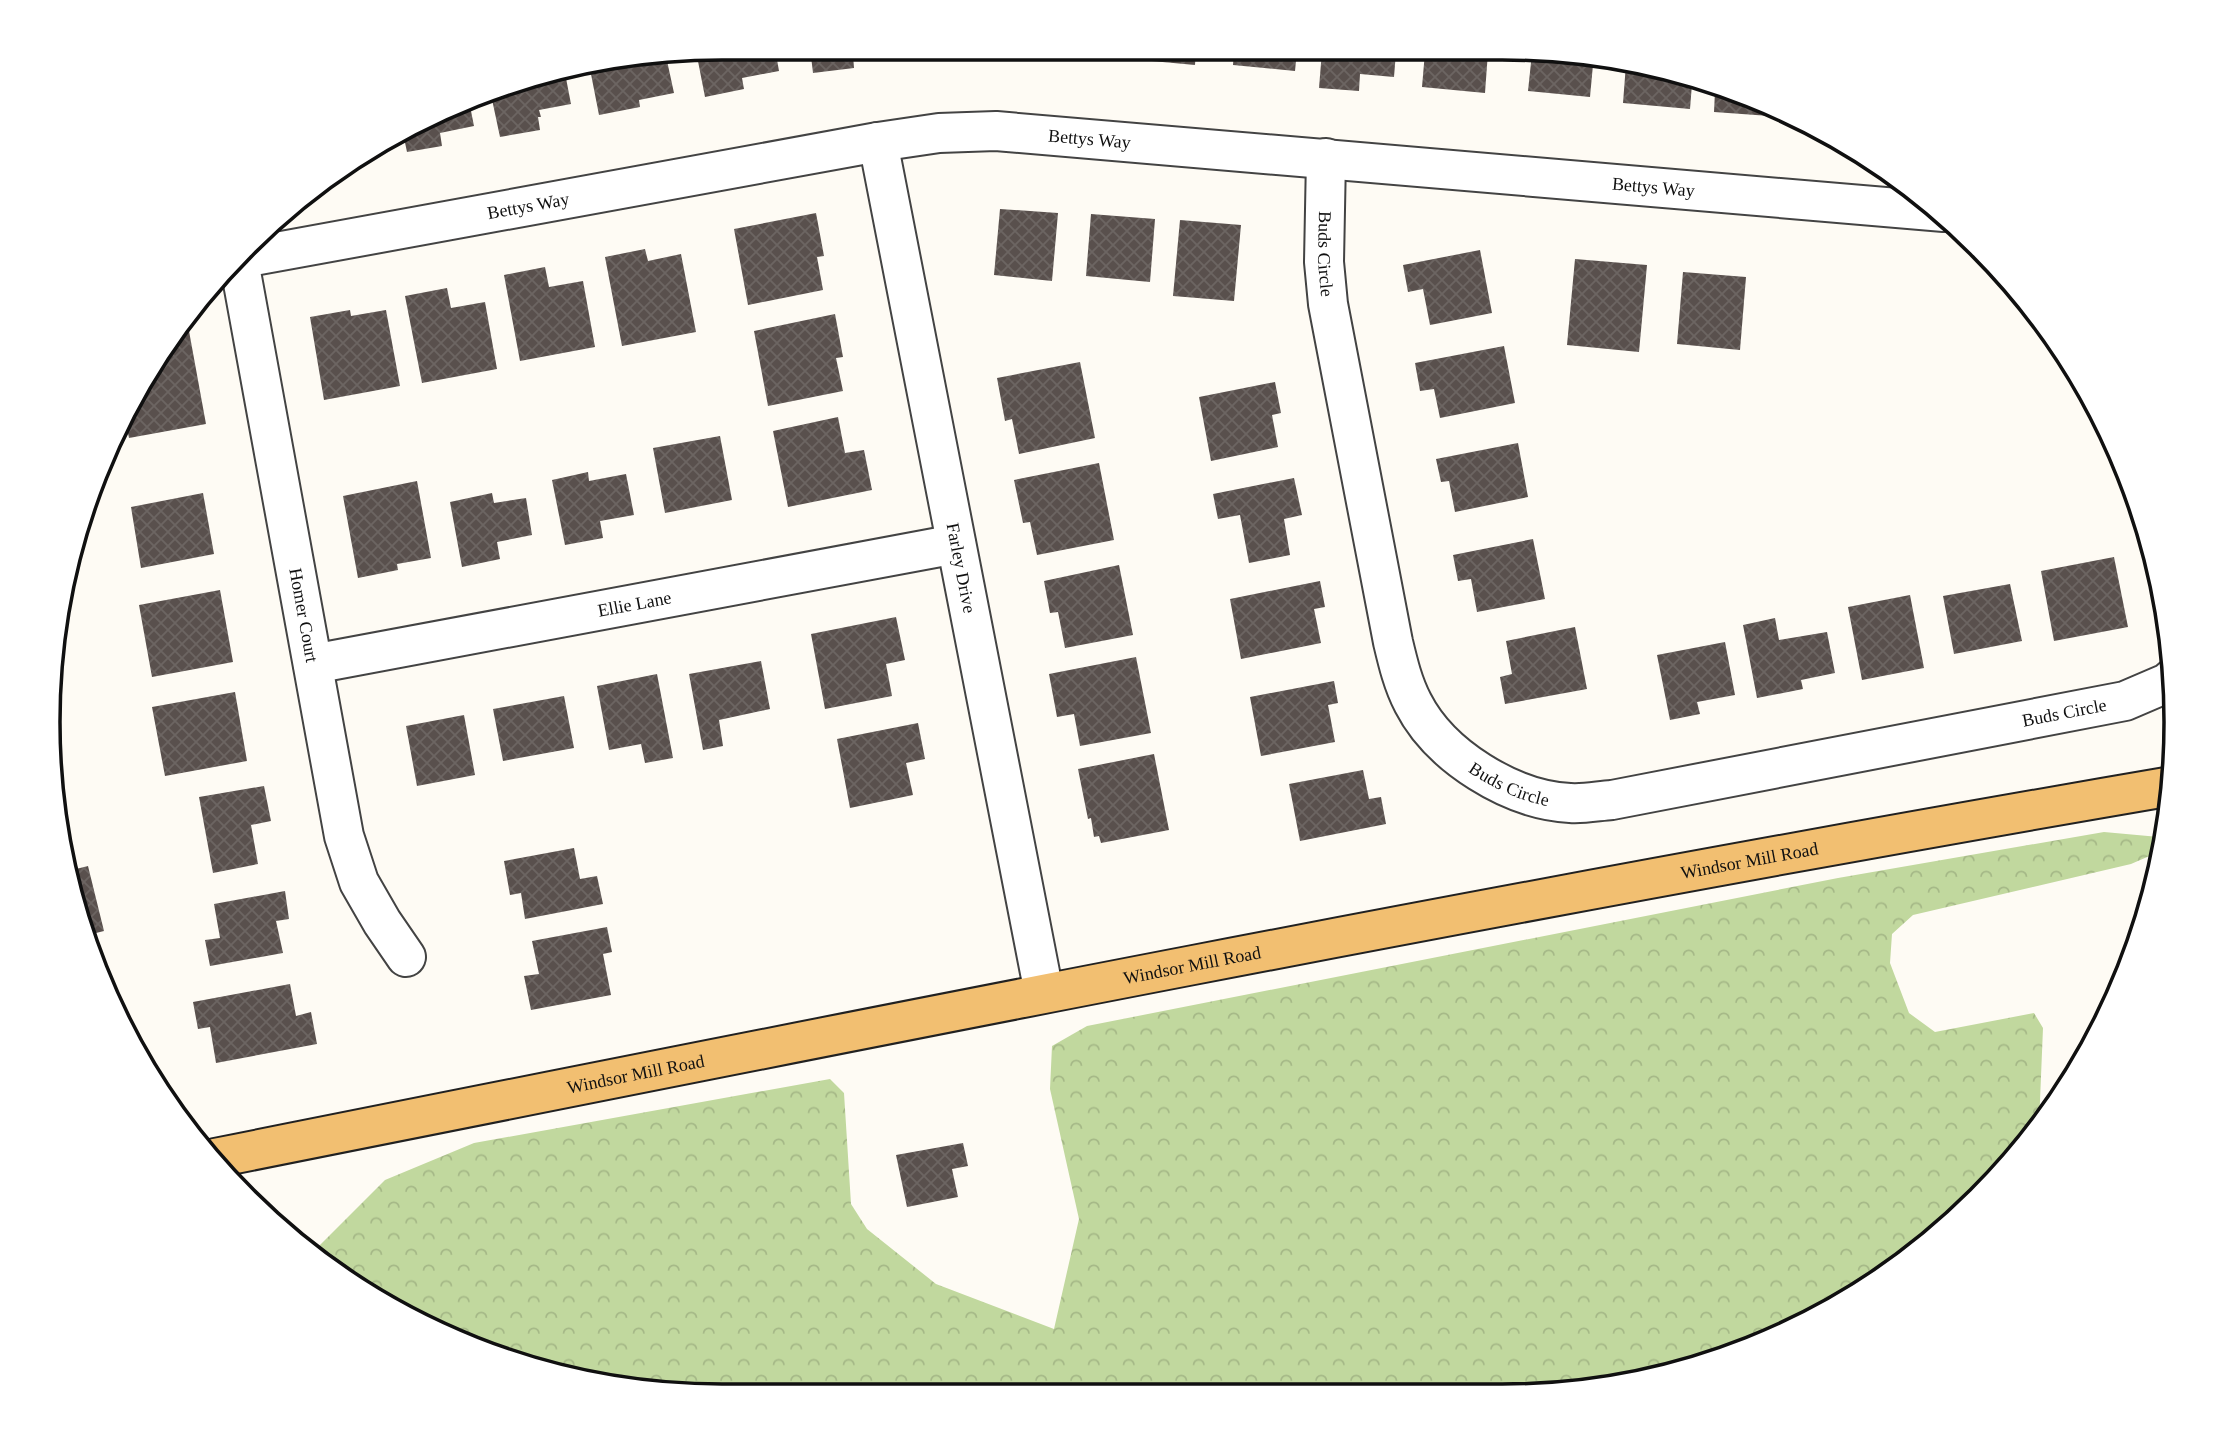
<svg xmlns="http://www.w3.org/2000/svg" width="2224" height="1443" font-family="'Times New Roman',serif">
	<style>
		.forest { fill: url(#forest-crowns) }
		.building { fill: url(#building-cross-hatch) }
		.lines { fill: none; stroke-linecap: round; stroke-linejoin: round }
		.minor-casing { stroke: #434343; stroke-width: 42 }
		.major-casing { stroke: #212121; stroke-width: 42 }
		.minor { stroke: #fff; stroke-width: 38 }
		.major { stroke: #f2bf71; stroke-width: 38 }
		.labels { text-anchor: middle; stroke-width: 7; stroke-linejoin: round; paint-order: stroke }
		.street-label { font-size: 18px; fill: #101010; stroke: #fff }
		.rim { fill: none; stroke: #101010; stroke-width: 3.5 }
	</style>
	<defs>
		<pattern id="forest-crowns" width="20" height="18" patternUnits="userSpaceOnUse" patternTransform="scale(1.75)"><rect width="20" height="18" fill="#c1d89e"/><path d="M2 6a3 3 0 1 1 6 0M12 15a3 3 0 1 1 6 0" fill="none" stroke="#a5b887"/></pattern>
		<pattern id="building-cross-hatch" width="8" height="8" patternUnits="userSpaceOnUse" patternTransform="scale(1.75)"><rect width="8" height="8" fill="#59504d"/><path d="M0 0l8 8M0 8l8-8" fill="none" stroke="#6c6562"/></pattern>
	</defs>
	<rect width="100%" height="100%" fill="#fefbf4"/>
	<path class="forest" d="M2104,832L2159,837L2161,851L2131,864L1913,915L1892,934L1890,963L1909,1013L1935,1032L2034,1013L2043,1028L2039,1125L2010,1166L1913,1256L1801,1326L1677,1373L1546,1394L634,1390L463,1344L314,1251L385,1180L474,1143L830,1079L844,1093L851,1204L867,1229L936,1284L1054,1329L1079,1219L1050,1089L1052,1046L1087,1026L1838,878Z"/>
	<path class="building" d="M721,47L775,48L779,71L742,78L744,89L705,97L696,51Z
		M810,48H889V50L853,55L854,68L813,73Z
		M1131,50H1196L1195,65L1130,59Z
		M1234,51H1297L1295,71L1233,65Z
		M1322,51L1396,52L1394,77L1360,74L1359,91L1319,88Z
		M1425,52H1488L1485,93L1422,87Z
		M1532,53L1594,54L1590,97L1528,91Z
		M666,56L674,93L639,100L640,107L599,115L590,69Z
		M1626,64L1692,84L1690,109L1623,103Z
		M565,73L571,104L539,110L541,117H538L540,130L500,137L490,90L505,83Z
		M1715,91L1785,112V117L1714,112Z
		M469,101L474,126L440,133L442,146L407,152L403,133Z
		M1000,209L1058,213L1052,281L994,275Z
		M816,213L824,256L817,257L823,290L748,305L734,229Z
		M1091,214L1155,219L1150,282L1086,276Z
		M1180,220L1241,225L1234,301L1173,296Z
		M645,249L648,261L681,254L696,332L622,346L605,257Z
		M1480,250L1492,313L1430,325L1423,289L1408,292L1403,265Z
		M1575,259L1647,265L1639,352L1567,345Z
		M545,267L549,287L583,281L595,347L520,361L504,275Z
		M1683,272L1746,277L1740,350L1677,344Z
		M447,288L451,308L485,302L497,369L422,383L405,296Z
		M350,310L351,316L386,310L400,386L324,400L310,317Z
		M835,314L843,357L836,358L843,391L768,406L754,331Z
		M189,331L206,424L129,438L126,424L175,333Z
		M1504,346L1515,403L1440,418L1434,389L1420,391L1415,363Z
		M1080,362L1095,438L1019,454L1012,419L1005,421L997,378Z
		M1275,382L1281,413L1272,415L1278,447L1211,461L1199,397Z
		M838,417L845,453L864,450L872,490L788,507L773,431Z
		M720,436L732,500L665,513L653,448Z
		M1518,443L1528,497L1455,512L1449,481L1441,482L1436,459Z
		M1099,463L1114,540L1037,555L1030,522L1023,523L1014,480Z
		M588,472L589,481L626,474L634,515L600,521L603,538L565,545L552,480Z
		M1294,478L1302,515L1284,519L1290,555L1249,563L1240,515L1218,519L1213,494Z
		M417,481L431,558L397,564L398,570L358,578L343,496Z
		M203,493L214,554L141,568L131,507Z
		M492,493L494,503L526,498L532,535L497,542L500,559L462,567L450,502Z
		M1533,539L1545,599L1477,612L1471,579L1458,581L1453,555Z
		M2114,557L2128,627L2054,641L2041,571Z
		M1119,565L1133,635L1065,648L1058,612L1050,613L1044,581Z
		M1320,581L1325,607L1314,609L1321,643L1241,659L1230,599Z
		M2010,584L2022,641L1954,654L1943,596Z
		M220,590L233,662L152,677L139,605Z
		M1910,595L1924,668L1862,680L1848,607Z
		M896,617L905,660L886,664L892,696L825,709L811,634Z
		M1775,618L1779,640L1827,632L1835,673L1801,680L1803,689L1757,698L1743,625Z
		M1575,627L1587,689L1505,704L1500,677L1512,674L1506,641Z
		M1725,642L1735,695L1697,702L1700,714L1670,720L1657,655Z
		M1136,657L1151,733L1080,746L1074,714L1057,717L1049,674Z
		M761,661L770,709L719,720L723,746L703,750L689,674Z
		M657,674L673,758L645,763L641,744L609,750L597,686Z
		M1334,681L1338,703L1328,705L1335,742L1261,756L1250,697Z
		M235,692L247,761L165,776L152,707Z
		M564,696L574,748L503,761L493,709Z
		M464,715L475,775L417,786L406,726Z
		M918,723L925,759L906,763L913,795L850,808L837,739Z
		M1154,754L1169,830L1101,843L1099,836L1094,837L1091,818L1088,819L1078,769Z
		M1363,770L1369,799L1381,797L1386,824L1300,841L1289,784Z
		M264,786L271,821L251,825L258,864L213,873L199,797Z
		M574,848L580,879L597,876L603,904L525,919L521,893L510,895L504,861Z
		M88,866L104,931L88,935L70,896L68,871Z
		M285,891L289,919L276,921L283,953L210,966L205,940L220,938L214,904Z
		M607,927L612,952L603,954L611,995L531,1010L524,976L539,974L532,941Z
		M290,984L296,1016L311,1012L317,1044L216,1063L210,1027L198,1029L193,1002Z
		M963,1143L968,1166L952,1169L958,1197L907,1207L896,1155Z"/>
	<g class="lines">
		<g class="minor-casing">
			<g id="minor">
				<path id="s1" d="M878,142L1044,993"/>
				<path id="s2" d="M1326,158L1324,262L1328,304L1393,642C1398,663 1403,684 1413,703C1440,756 1511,800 1570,803C1584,804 1598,801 1612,800L2125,701L2167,683L2175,676"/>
				<path id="s3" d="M243,258L878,142L939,133L996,131L1944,212"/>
				<path id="s4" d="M239,261L344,836L359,882L382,922L406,957"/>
				<path id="s5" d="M313,664L956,544"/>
			</g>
		</g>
		<g class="major-casing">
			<g id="major">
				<path id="s6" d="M215,1158C866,1028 1517,898 2172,786"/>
			</g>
		</g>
		<use href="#minor" class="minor"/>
		<use href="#major" class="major"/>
	</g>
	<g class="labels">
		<g class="street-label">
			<text dy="6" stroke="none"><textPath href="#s3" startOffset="858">Bettys Way</textPath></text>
			<text dy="6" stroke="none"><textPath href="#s3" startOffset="1424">Bettys Way</textPath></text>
			<text dy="6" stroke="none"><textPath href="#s3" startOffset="290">Bettys Way</textPath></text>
			<text dy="6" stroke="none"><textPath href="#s2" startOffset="96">Buds Circle</textPath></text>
			<text dy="6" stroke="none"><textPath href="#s1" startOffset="434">Farley Drive</textPath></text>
			<text dy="6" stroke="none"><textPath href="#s5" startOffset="327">Ellie Lane</textPath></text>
			<text dy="6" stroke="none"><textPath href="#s4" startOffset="360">Homer Court</textPath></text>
			<text dy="6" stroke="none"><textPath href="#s2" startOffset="1251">Buds Circle</textPath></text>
			<text dy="6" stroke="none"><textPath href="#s2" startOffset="684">Buds Circle</textPath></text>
			<text dy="6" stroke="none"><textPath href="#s6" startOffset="1563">Windsor Mill Road</textPath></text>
			<text dy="6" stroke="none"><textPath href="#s6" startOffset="996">Windsor Mill Road</textPath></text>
			<text dy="6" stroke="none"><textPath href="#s6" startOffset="429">Windsor Mill Road</textPath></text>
		</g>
	</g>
	<path d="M0 0H2224V1443H0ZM722 60H1502A662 662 0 0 1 2164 722V722A662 662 0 0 1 1502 1384H722A662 662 0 0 1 60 722V722A662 662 0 0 1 722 60Z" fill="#fff" fill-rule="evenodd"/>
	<path class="rim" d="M722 60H1502A662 662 0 0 1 2164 722V722A662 662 0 0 1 1502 1384H722A662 662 0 0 1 60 722V722A662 662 0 0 1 722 60Z"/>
</svg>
